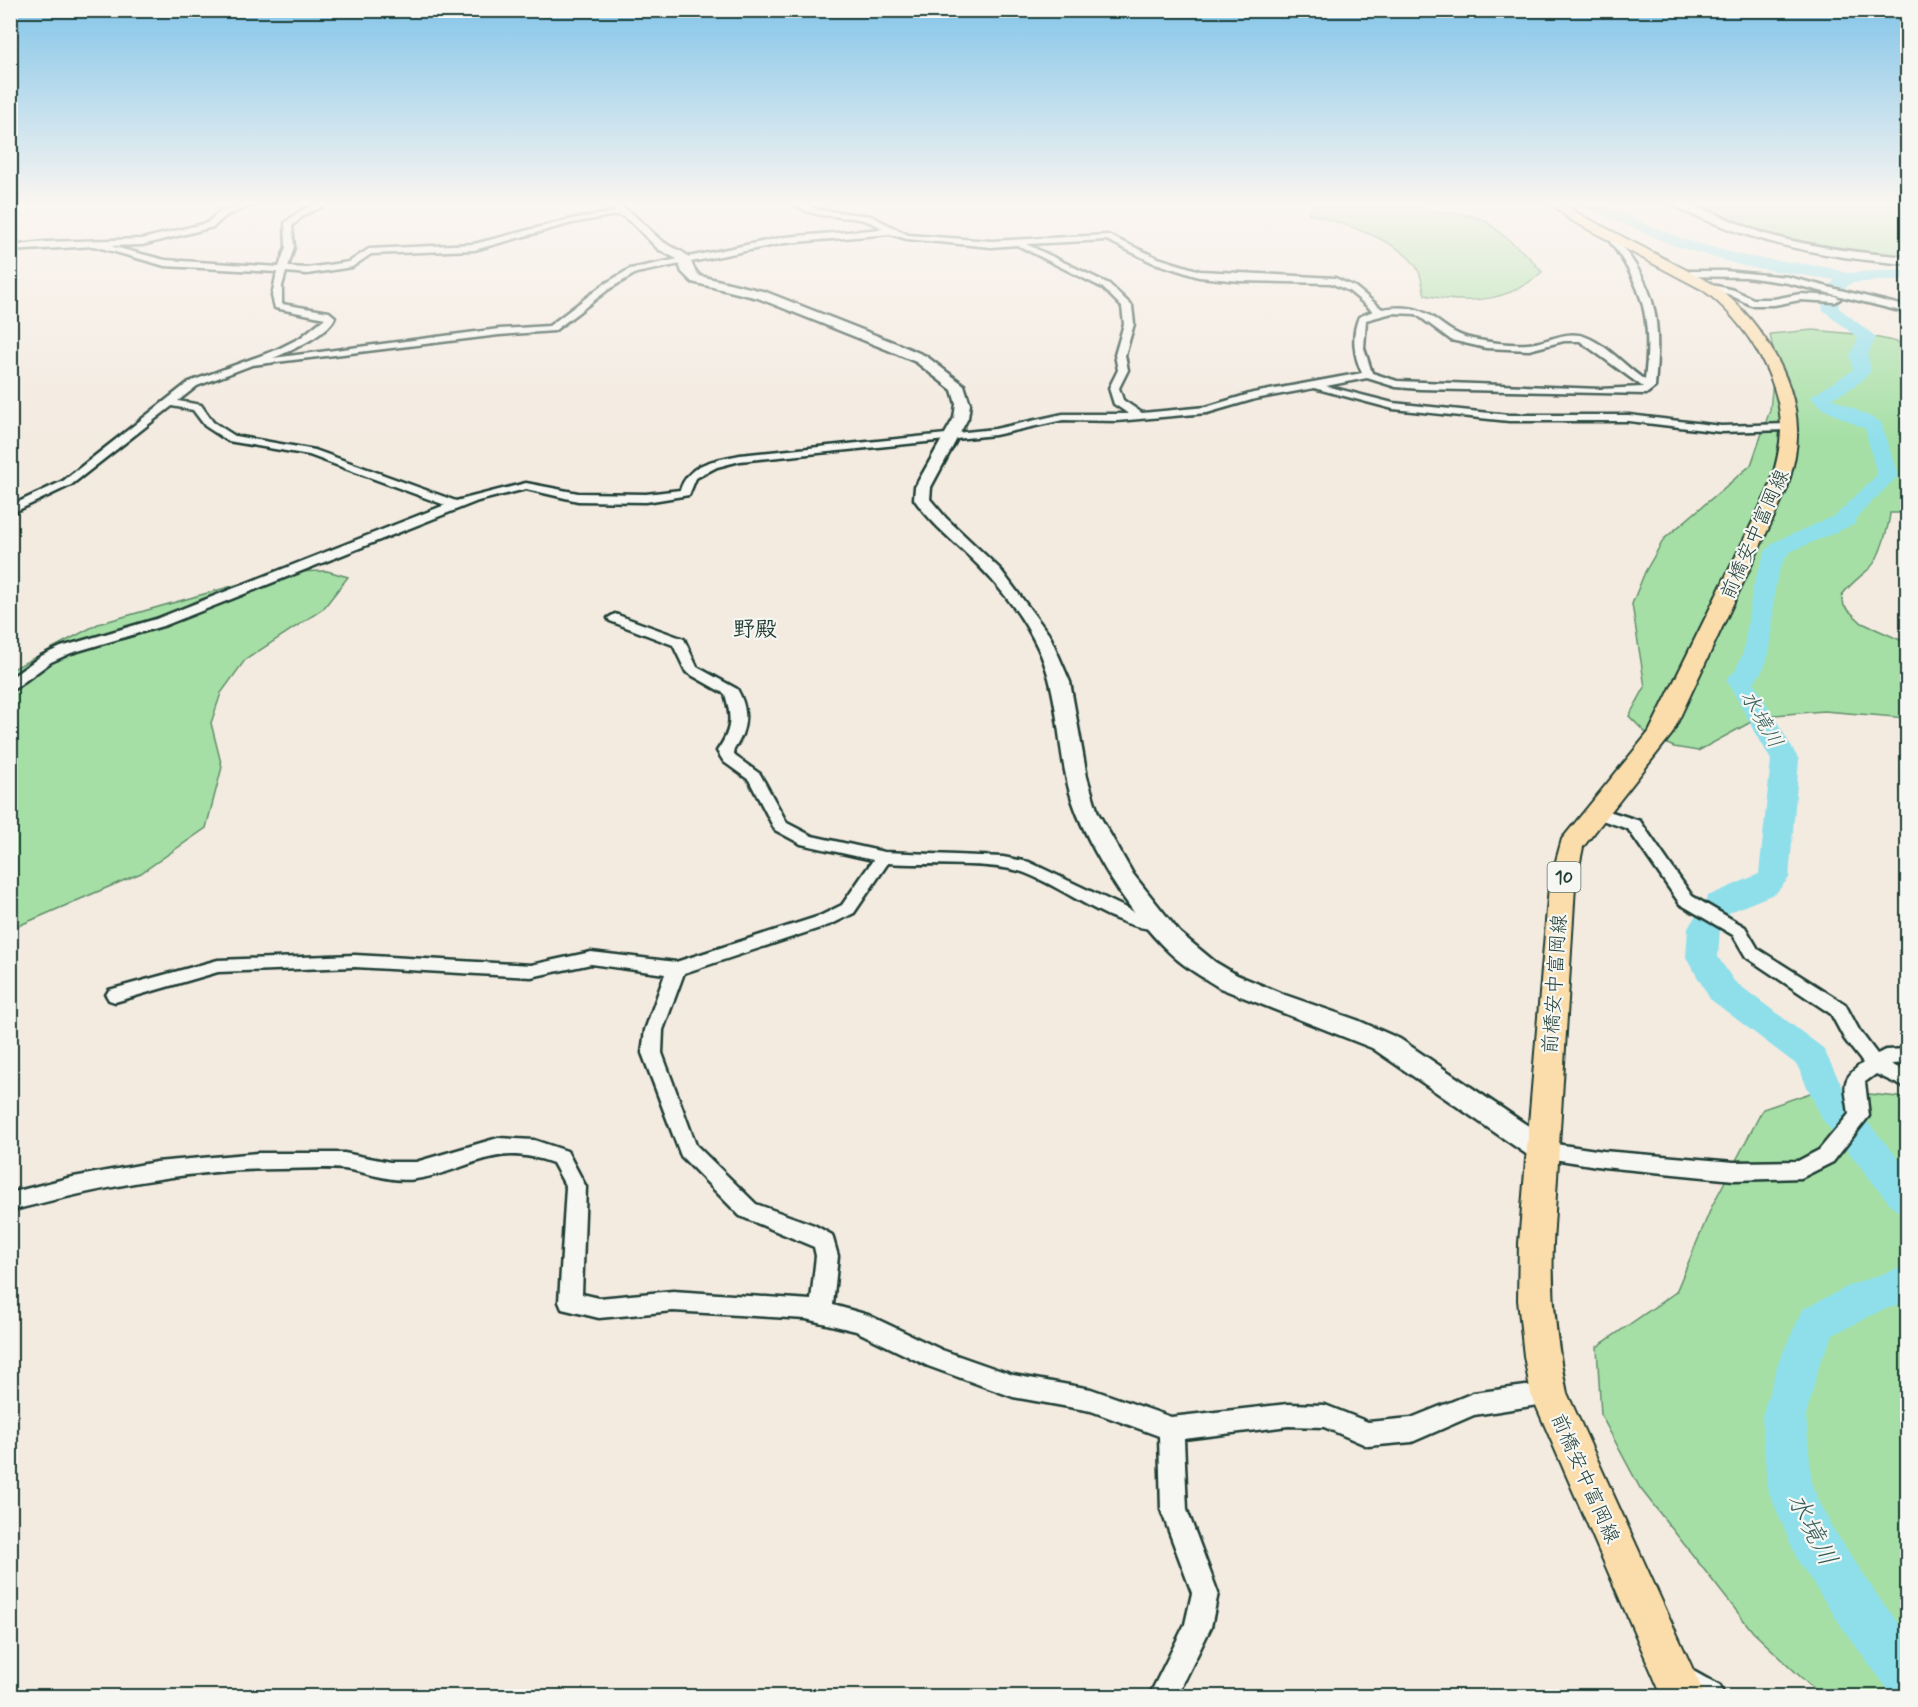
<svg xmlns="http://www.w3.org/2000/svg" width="1918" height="1707" font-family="Mynerve,'Klee One',sans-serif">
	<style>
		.green { fill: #a5dfa5; stroke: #628e6c; stroke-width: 1.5 }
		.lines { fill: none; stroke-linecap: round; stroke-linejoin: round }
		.river { fill: #8fdfeb; fill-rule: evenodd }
		.street-casing { stroke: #1f3d34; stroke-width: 5 }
		.secondary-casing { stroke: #1f3d34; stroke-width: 5 }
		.primary-casing { stroke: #1f3d34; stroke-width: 4 }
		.street { fill: #f6f6f2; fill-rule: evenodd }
		.secondary { fill: #f6f6f2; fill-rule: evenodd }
		.primary { fill: #fbddab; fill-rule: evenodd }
		.labels { text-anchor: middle; stroke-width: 4.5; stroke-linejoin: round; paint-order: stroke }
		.shield { fill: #f6f6f2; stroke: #60746d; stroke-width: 1.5 }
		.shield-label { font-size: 18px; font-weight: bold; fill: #1f3d34 }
		.street-label { font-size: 20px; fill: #1f3d34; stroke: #f6f6f2 }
		.water-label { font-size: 21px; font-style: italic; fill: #355d59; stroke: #f6f6f2 }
		.quarter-label { font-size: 22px; font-weight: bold; fill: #1f3d34; stroke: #f6f6f2 }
		.near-water-label { font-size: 26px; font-style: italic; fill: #355d59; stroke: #f6f6f2 }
	</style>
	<rect width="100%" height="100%" fill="#f3eae0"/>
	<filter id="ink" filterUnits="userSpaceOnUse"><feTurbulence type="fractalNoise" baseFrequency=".0167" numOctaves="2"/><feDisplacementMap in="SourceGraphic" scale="12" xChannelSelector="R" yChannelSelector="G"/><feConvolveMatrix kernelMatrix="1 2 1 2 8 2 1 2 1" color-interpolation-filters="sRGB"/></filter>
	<g filter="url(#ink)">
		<path class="green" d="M1316,203H1408L1433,211L1474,216L1487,222L1529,257L1542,272C1509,302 1467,305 1425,295C1423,288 1422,279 1419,272C1407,241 1337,222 1308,213Z
			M1686,203H1907V259C1848,255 1736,236 1686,203Z
			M1813,330L1865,335L1907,344V513H1890C1889,525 1880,559 1870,568C1860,577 1851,583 1842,595L1844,606L1862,623L1907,643V718L1824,711L1762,716L1698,751L1674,747L1649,736L1629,716L1645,687L1632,604L1645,572L1664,539L1751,465L1770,410L1775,360L1770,334Z
			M327,571L348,577L323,609L245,660L221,693L211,723L222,767L206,828L141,873L11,929V670L98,624L282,572Z
			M1822,1089L1907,1098V1696H1821L1753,1632L1640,1488L1601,1415L1597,1347L1676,1292L1712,1206L1763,1109Z"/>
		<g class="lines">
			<path class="river" d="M1576,203H1596L1682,239L1744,256L1826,267L1847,273L1908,269V279L1851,283L1837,295L1839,308L1876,337L1868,355L1871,371C1861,384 1847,391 1832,398L1881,422L1898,476L1857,517L1855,524L1790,552C1760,586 1787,649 1754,682L1799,760L1789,878L1776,893L1730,912L1720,928L1718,957L1734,981L1823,1048L1849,1100L1908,1170V1214L1894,1209L1822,1119L1797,1065L1710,999L1686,957L1688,928L1708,896L1759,874L1771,760L1726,679L1735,671L1743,653L1753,586L1765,552L1774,542L1836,515L1877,475L1865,429L1825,410L1810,397L1853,370L1850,355L1858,338L1823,310L1821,294L1835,280L1743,266L1672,245Z
				M1908,1265V1301L1880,1311L1833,1335L1820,1363L1806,1416L1812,1486L1832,1527L1882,1602L1908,1634V1696L1890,1692L1848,1636L1798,1561L1767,1488L1762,1416L1778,1363L1803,1309L1853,1284Z"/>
			<g class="street-casing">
				<path id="street" d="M246,203H258L227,215L213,227L142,245L110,246L165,260L279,267L286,247L285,223C298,211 311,203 329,203L304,215L292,226L294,247L288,267L307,268L349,262L369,249L474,244L572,219L623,211L627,213L572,223L474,250L371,254L352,267L307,274L286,272L282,286V304L329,312L335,317C330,333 289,352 273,358L499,329L549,326L603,285L630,269L785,237L883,229C857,209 819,225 793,203H803L819,210L871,216L908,235L991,241L1108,235L1158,258L1200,271L1335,278L1355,287L1382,309C1438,300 1433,333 1478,340C1494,343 1512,345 1528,344C1548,343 1566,329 1586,337C1609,346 1625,367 1645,380C1652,321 1645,289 1609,240L1618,236L1622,239L1618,241C1660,293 1660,324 1655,387L1646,394L1420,389L1396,387L1367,378L1326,386L1393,403L1509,415H1629L1721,426L1790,424L1795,427L1790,430L1721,432L1629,421H1509L1393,409L1314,388L1255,399L1207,413L1117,421L1063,420L995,435L740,461L717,467L696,478L689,495L646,502L578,501L526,489L478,501L166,625L71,653L51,662L10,692L12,677L41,656L61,647L156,619L445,505L309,455L228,441L205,426L193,410L172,406L71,485L10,514V506L63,481L189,382L276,350L300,338L325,318L275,308L272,296L277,272L165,266L94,246L10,251V246L45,242L142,239L207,223L221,211ZM890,234L907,239L991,247L1017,245L1103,288L1122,307L1124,324L1115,355L1118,370L1109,388L1114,404L1129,414H1063L995,429L740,455C713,461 690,462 680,490L646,494L578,493L526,483L456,501L315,450L235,436L213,422L201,405L178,401L197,386L252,365L499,335L554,331L609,289L636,273L785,243ZM1107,240L1152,262L1199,277L1240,281L1331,283L1349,291L1373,311L1359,317C1351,335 1354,356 1362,373L1253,393L1206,407L1142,413L1123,400L1119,388L1128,370L1125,355L1134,324L1132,306L1109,284L1026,244ZM1392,313L1416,314L1451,340L1486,348L1529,350L1564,341H1580L1643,387L1600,389L1397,381L1372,373L1364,348L1366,320Z
					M1684,271H1725L1788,277L1908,307V313L1788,283L1746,277L1681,276V272Z
					M1708,284L1734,290L1753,299H1774L1800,294L1835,296L1840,299L1835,302L1800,300L1774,305H1751L1728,294L1705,289L1704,287Z
					M615,614L684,639L697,667L737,689C750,711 747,731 733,751L735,756L760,774L787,823L812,836L884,852L1003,857L1029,862L1145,917L1165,920L1168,924L1159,930C1111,927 1069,890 1025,873C994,861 926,866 888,863L854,913L832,924L684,973L663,1030L662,1053L696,1145L756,1204L814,1225L832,1235L838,1256L833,1305L868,1315L942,1350L1013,1375L1091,1389L1171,1417L1288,1404L1325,1405L1368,1422L1411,1418L1473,1393L1549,1383L1557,1386L1561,1394L1557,1402L1474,1415L1412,1442L1368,1446L1324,1427L1288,1426L1184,1439L1187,1510L1218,1593L1211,1627L1177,1696H1149L1185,1624L1192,1593L1161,1510L1159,1436L1091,1411L1013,1397L928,1366L856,1331L806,1319L673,1311L599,1318L562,1309L559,1302L566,1187L553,1163C491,1141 472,1171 416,1179C391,1183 368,1172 344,1169C324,1167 301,1169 280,1169C189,1169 98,1188 10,1211V1193L68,1178L156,1162L258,1153H344L390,1162H416L498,1138L534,1140L567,1151L586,1187L582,1294L599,1298L673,1291L811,1300L816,1256L814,1247L740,1216L681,1156L642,1053L645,1030L665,974L591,964L531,977L355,967L218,972L115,1002L109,1000L106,995L109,990L218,960L355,955L531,965L591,952L676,962L820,916L842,905L873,860L801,844L775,830L749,780L724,762L717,751C732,730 732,718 725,694L686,672L673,645L610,621L608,618Z
					M1596,807L1640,821L1692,896L1745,927L1758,949L1845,1004L1859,1030L1877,1054L1886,1050L1908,1049V1063L1891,1064L1908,1073V1089L1876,1074L1865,1082L1869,1116L1833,1162L1801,1178L1734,1180L1603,1167L1535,1156L1532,1150L1535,1144L1542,1142L1603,1151L1734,1162L1798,1161L1819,1150L1849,1114C1846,1087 1838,1081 1863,1063L1845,1040L1831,1014L1746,957L1733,935L1680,904L1628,829L1590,816L1588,812Z
					M1686,1667L1720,1686L1724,1696C1704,1696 1681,1702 1672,1681L1676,1671Z"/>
			</g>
			<g class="secondary-casing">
				<path id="secondary" d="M603,203C633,203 645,231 668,245C674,249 684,251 688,257C693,264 693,270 700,276L766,292L898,344L926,356L964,385L970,404L968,418L931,487L930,499L946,518L1000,569L1050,636L1070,682L1087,777L1098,813L1133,874L1180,933L1215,962L1237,975L1285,995L1357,1020L1400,1039L1552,1142L1556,1150L1552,1158L1542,1161L1532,1158L1372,1048L1220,988C1206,979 1191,971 1178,960C1134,923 1079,837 1067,781C1057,736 1058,690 1038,648C1024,618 1001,588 977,564C955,542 932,525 914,499L915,487L954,418L956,404L952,390L916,362L888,350L758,298L692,282L682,272L677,259L658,249L632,223Z
					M1673,203C1701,203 1737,225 1765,234C1811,247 1859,253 1908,257V264C1841,259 1776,248 1714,223C1701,218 1683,213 1673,203Z"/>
			</g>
			<g class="primary-casing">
				<path id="primary" d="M1551,203H1565L1577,213L1713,284C1756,315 1796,375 1797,429C1798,450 1792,470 1787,489L1672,734L1583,847L1575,886L1553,1243C1551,1294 1556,1343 1567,1393L1705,1696H1662L1531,1394L1524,1356L1518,1300L1519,1243L1549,886L1562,839L1649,732L1769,489C1775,470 1780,451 1781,431C1782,378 1744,320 1703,290L1569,219Z"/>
			</g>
			<use href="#street" class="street"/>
			<use href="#secondary" class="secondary"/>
			<use href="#primary" class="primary"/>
		</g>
	</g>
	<linearGradient id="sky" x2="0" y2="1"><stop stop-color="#84c5e9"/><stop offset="0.46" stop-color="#faf6f1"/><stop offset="1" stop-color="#faf6f1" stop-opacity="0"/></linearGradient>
	<rect width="1918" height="442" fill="url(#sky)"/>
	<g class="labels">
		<rect class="shield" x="1547.5" y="862" width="33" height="30" rx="4.5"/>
		<g class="shield-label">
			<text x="1564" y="883">10</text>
		</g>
		<g class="street-label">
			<text transform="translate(1754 534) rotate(-66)" y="7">前橋安中富岡線</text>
			<text transform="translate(1554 984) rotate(-86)" y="7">前橋安中富岡線</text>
			<text transform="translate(1586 1478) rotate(66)" y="7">前橋安中富岡線</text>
		</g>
		<g class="water-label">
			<text transform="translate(1762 719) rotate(60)" y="7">水境川</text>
		</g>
		<g class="quarter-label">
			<text x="755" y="636">野殿</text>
		</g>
		<g class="near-water-label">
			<text transform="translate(1813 1529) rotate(63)" y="9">水境川</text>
		</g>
	</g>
	<rect width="1918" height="1707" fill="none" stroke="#f6f6f2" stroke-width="36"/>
	<rect x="18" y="18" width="1882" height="1671" fill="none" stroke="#1f3d34" stroke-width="2" filter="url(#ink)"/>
</svg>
